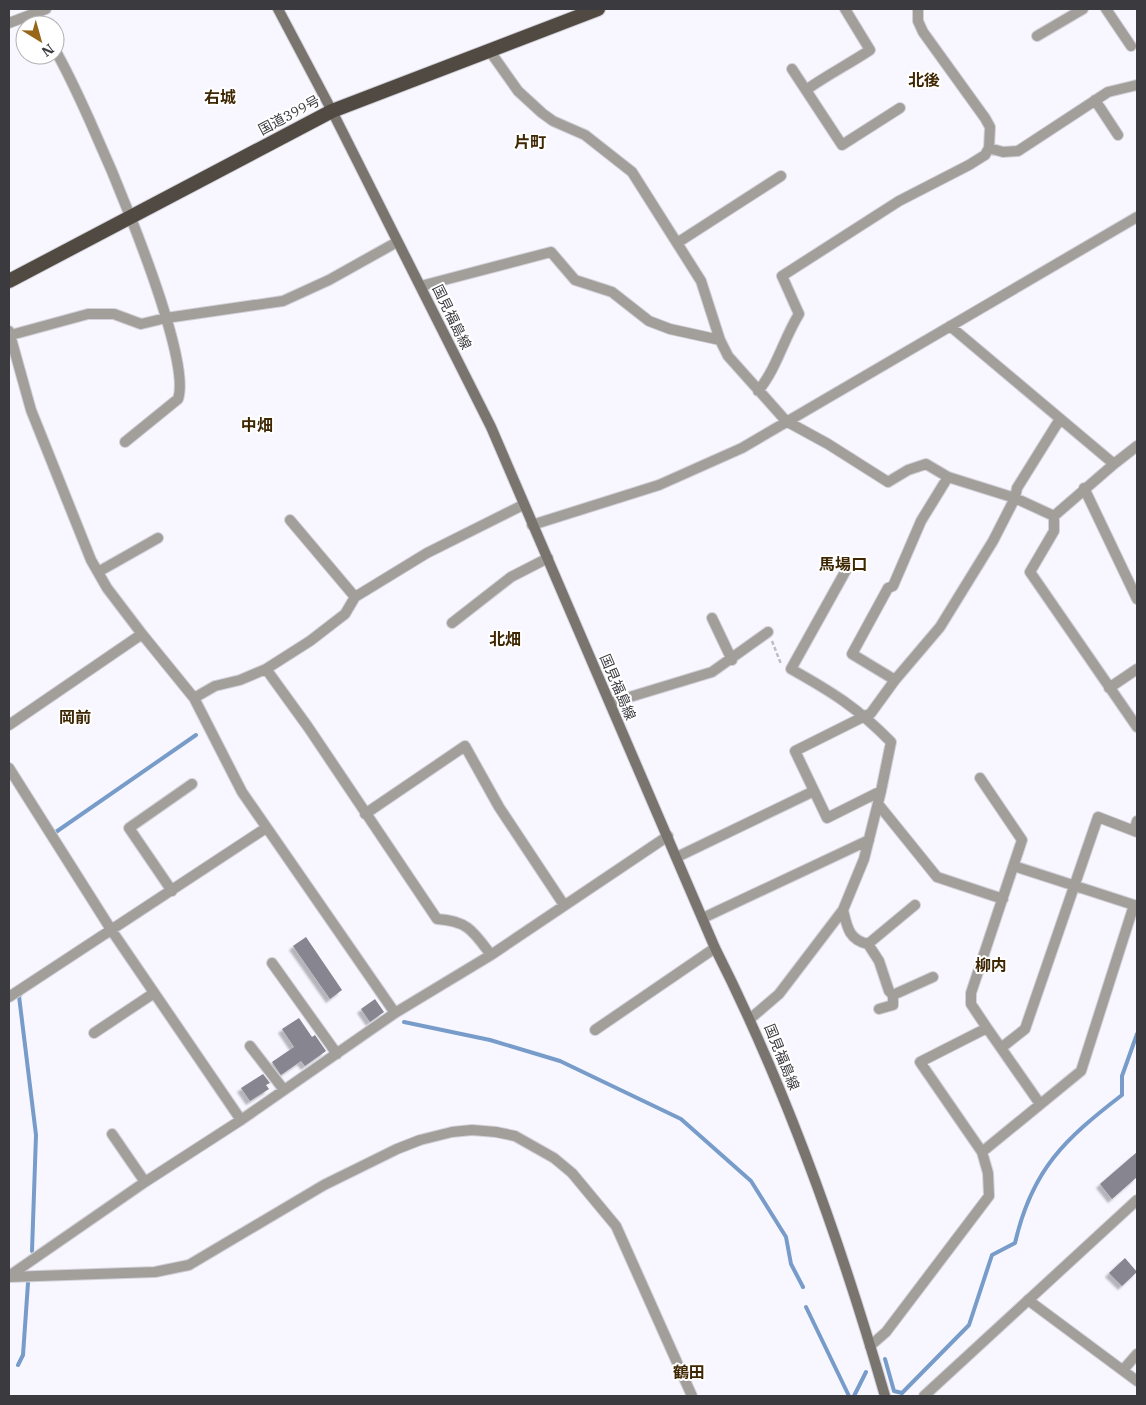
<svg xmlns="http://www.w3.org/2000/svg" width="1146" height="1405" font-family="'IBM Plex Serif','Noto Sans JP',serif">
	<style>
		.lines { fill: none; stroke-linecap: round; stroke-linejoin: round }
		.stream { stroke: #789cc9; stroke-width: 4 }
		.building { fill: #868590; filter: url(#shadow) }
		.minor-casing { stroke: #d2d1d9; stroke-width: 12 }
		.tertiary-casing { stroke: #d2d1d9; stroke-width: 12 }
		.secondary-casing { stroke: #d2d1d9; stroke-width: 12 }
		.trunk-casing { stroke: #d2d1d9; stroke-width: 16 }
		.path { stroke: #bebdc4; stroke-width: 2.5; stroke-dasharray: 4 2.5; stroke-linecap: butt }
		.minor { stroke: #a29f9b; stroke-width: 10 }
		.tertiary { stroke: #a29f9b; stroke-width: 10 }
		.secondary { stroke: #79746e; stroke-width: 10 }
		.trunk { stroke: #504a42; stroke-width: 14 }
		.labels { text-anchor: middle; stroke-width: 4; stroke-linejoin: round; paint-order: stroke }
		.street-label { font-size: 14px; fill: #3b3a3f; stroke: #fff }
		.quarter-label { font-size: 16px; font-weight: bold; fill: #3f2703; stroke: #fff }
	</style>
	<defs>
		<filter id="shadow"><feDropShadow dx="-4" dy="4" stdDeviation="1" flood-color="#0004"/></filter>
	</defs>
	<rect width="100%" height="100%" fill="#f8f7ff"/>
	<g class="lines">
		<path class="stream" d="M53,834L196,735
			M21,994L19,996L36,1135L32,1251
			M404,1022L490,1040L560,1061L681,1119L751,1181L786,1237L791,1264L803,1287
			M806,1307L849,1396
			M885,1359L894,1391L902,1393L969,1325L992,1255L1015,1243C1032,1169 1065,1139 1122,1095V1076L1137,1034
			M18,1365L23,1355L28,1283
			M854,1396L866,1372"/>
	</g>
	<path class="building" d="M306,937L342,990L330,999L293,946Z
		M375,999L384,1012L370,1022L361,1009Z
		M299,1018L312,1037L315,1035L326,1051L305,1066L301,1061L281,1075L272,1062L294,1047L282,1029Z
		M263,1074L270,1083L266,1085L269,1089L250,1101L241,1088Z
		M1137,1152V1177L1112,1199L1100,1184Z
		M1125,1258L1137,1272L1122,1286L1109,1273Z"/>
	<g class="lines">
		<g class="minor-casing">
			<path id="minor" d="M1106,9L1131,46
				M35,15L41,25
				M9,23L46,9
				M1037,36L1083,9
				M55,50C84,99 195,352 178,399L125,442
				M489,50L518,91L542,113L553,121L585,135L632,172L701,281L720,340L728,356L786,421L828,444L888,482L908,470L926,464L948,477L1015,498L1054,516V531L1030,572L1137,727
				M792,69L842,145L900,108
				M806,90C827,75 849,64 870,50L845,9
				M1095,100L1118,135
				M989,148L1003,152L1018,151L1108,92L1137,85
				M677,243L781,176
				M421,286L551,252L575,280L612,292L649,321L670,329L720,340
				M950,326L1114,464L1137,446
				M9,331L31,410L91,560L107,588L142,634L194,698L242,792L395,1013
				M11,335L88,314H114L141,324L166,318L283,301L329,280L397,242
				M758,391C777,368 783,340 799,314L782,276L899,201L969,165L985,155L989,148L990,127L985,118L923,32L918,21V9
				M948,477L921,521L893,586L888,588L852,654L895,680L940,627L993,541L1015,498L1017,488L1060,419
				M1084,488L1137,599
				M1054,516L1114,464
				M290,520L355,597
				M532,525L659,485L742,448L1137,217
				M98,572L158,538
				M712,618L732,660
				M452,623L511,577L548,558
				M266,669L308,727L437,919C468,921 473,931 491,955
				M1109,688L1137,669
				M194,698L215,686L240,680L266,669L310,641L345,614L355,597L427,553L523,505
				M610,703L712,672L768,632
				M9,725L142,634
				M9,768L112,931L241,1120
				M980,778L1022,840L971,993V1004L987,1028
				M881,791L827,818L795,751L871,713L895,680
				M878,804L937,877L1003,899
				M365,814L465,746L499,807L564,905
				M1134,831L1137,821
				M677,857L814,791
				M1014,866L1134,905
				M172,891L129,828L192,784
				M843,910C847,927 849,940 868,944L879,961L889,991L893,995L933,977
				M703,918L869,840
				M868,944L915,905
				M272,963L337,1054
				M9,997L266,828
				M879,1009L893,1005V995
				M751,1018L779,994L843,910L864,859L881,791L891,742C858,708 832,692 791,669L850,563
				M595,1030L715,948
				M94,1033L154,993
				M250,1046L284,1090
				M1001,1048L1040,1104
				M112,1134L145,1182
				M982,1152L1081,1071L1134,905L1137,906
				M9,1276L145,1182L241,1120L395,1013L491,955L668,836
				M1028,1300L1137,1381
				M870,1346L886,1332L989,1196L988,1173L982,1152L920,1062L987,1028L1001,1048L1025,1029L1098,817L1137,832
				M1123,1370L1137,1354"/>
		</g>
		<g class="tertiary-casing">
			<path id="tertiary" d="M9,1277L155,1272L189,1265L324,1185L397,1149L420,1140L452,1132L472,1130L496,1132L515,1136L554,1158L572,1173L616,1226L692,1396
				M924,1396L1137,1200"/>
		</g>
		<g class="secondary-casing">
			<path id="secondary" d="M278,9L332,111L491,427L715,948C787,1090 841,1243 885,1396"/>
		</g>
		<g class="trunk-casing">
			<path id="trunk" d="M9,281L332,111L598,9"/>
		</g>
		<path class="path" d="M772,641L781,664"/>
		<use href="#minor" class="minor"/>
		<use href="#tertiary" class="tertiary"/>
		<use href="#secondary" class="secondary"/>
		<use href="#trunk" class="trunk"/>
	</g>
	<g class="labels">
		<g class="street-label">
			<text transform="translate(289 115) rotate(-28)" y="5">国道399号</text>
			<text transform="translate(452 317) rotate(64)" y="5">国見福島線</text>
			<text transform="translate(618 687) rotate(67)" y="5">国見福島線</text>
			<text transform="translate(782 1057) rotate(68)" y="5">国見福島線</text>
		</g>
		<g class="quarter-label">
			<text x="924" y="86">北後</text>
			<text x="220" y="103">右城</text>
			<text x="530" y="148">片町</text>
			<text x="257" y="431">中畑</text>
			<text x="843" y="570">馬場口</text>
			<text x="505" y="645">北畑</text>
			<text x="75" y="723">岡前</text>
			<text x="991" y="971">柳内</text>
			<text x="689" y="1378">鶴田</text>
		</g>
	</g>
	<rect width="1146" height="1405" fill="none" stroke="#3b3a3f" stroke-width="20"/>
	<g transform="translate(40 40) rotate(143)"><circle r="24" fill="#ffffff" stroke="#b1b0b2"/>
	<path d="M0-4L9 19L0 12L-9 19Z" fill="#986619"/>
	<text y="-8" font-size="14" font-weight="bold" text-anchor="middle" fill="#3b3a3f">N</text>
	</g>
</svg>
